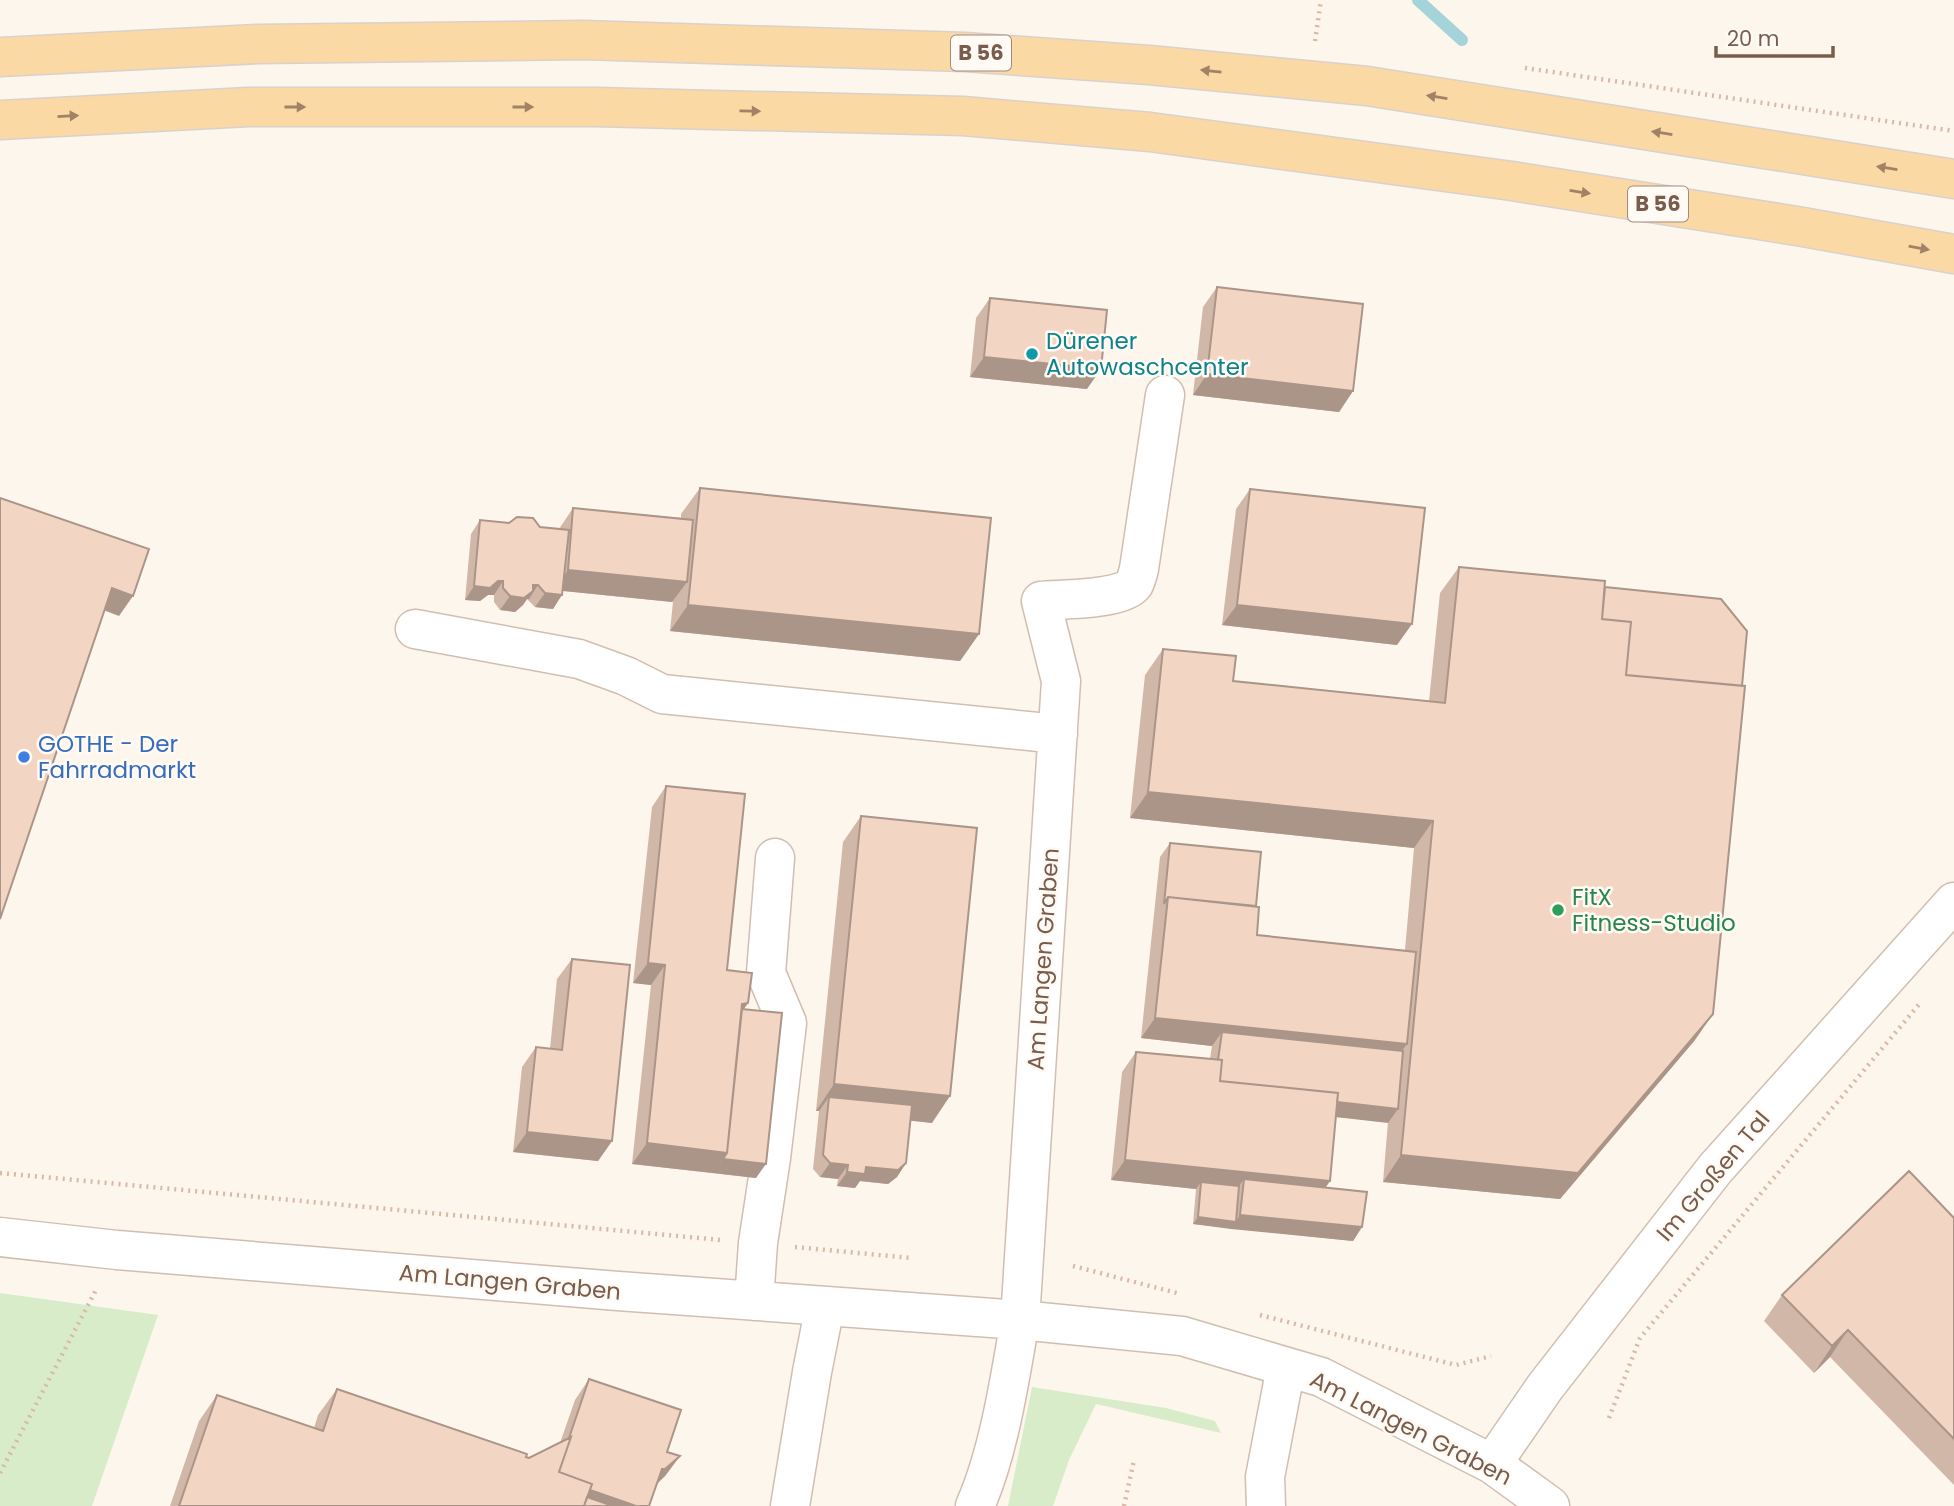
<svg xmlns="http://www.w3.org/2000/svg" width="1954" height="1506" font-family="Poppins,sans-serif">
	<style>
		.green { fill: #d8ecc9 }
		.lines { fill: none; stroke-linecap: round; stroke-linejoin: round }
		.stream { stroke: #a5d3da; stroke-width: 12 }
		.minor-casing { stroke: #d1beb0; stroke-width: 41 }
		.major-casing { stroke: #dad1cd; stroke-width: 41 }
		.path { stroke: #d9b8a5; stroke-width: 4.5; stroke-dasharray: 2 5; stroke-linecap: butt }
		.minor { stroke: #fff; stroke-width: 38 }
		.major { stroke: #fbd9a5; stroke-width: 38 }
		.wall { fill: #d1b7a8 }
		.shaded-wall { fill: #aa9588 }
		.building { fill: #f3d5c3; stroke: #aa9588; stroke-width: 2 }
		.oneway { fill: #a18267 }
		.culture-dot { fill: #0f9aa8; stroke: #fffaf3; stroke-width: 2.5 }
		.shop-dot { fill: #3f7fe0; stroke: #fffaf3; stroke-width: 2.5 }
		.leisure-dot { fill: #2e9e5b; stroke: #fffaf3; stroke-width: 2.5 }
		.labels { text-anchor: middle; stroke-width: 5; stroke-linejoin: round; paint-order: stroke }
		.shield { fill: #fffaf3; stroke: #a28b7f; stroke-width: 2 }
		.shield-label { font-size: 21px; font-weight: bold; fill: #7a5c4d }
		.culture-label { font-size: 23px; fill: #0d838f; stroke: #fffaf3; text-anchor: start }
		.shop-label { font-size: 23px; fill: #366cbe; stroke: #fffaf3; text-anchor: start }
		.leisure-label { font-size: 23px; fill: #27864d; stroke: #fffaf3; text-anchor: start }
		.street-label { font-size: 23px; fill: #7a5c4d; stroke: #fffaf3 }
	</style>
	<rect width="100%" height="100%" fill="#fdf6ec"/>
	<path class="green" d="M0,1293L158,1315L92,1506H0Z
		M1032,1387L1166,1408L1215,1421L1221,1433L1096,1404L1069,1460L1053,1506H1008Z"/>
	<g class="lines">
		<path class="stream" d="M1418,0L1462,40"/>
		<g class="minor-casing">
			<path id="minor" d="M415,629L579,659L626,676L662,694L1058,734
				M0,1237L117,1250L618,1291L1020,1320L1182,1336L1321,1377L1492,1464L1550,1506
				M754,1301L758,1243L771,1158L787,1023L766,973L775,858
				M1492,1464L1545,1387L1715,1169L1954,902
				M790,1506L812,1372L825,1306
				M975,1506C999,1452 1010,1378 1020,1320L1061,681L1041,601C1060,599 1123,600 1134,584C1136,580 1138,573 1139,569L1165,395
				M1266,1506L1265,1477L1286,1367"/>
		</g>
		<g class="major-casing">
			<path id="major" d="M0,57L258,44L583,40L965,52L1149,65L1367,86L1954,179
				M0,120L249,107H595L963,116L1150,132L1512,181L1803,227L1954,254"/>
		</g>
		<path class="path" d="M1315,41L1321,0
			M1525,68L1954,131
			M0,1173L721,1240
			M795,1247L911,1258
			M1073,1266L1177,1293
			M1260,1315L1456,1365L1491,1356
			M1609,1418L1640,1338L1921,1002
			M0,1473L97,1288
			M1124,1506L1134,1460"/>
		<use href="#minor" class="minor"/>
		<use href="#major" class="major"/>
	</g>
	<path class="wall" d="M1217,287L1353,391L1339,412L1193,395L1203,307Z
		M990,298L1087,389L970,377L976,318Z
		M700,488L979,634L960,661L670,631L673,602L563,591L553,609L535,607L527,599L523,605L515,612L500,610L494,602V595H488L480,601L465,600L471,534L480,520L559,529L573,508L681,518V514Z
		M1250,489L1397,645L1222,625L1236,509Z
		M1459,567L1605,587L1695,1040L1560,1199L1383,1182L1388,1122L1336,1117L1330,1181L1325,1188L1362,1227L1353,1241L1193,1224L1196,1189L1111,1180L1122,1072L1136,1052L1210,1059L1212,1046L1141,1038L1160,857L1170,843L1256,906L1257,935L1405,950L1414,848L1130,818L1145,675L1163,649L1233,681L1429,701L1440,593Z
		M666,786L727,970L748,1003L743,1010L756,1178L632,1164L651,985L633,983L652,807Z
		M861,816L932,1123L911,1120L906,1163L897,1177L888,1184L860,1181L855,1188L837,1186L838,1179L820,1177L813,1169L819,1111H816L843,842Z
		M572,959L612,1141L598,1161L513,1152L522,1067L536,1047L550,1049L557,979Z
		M1954,1218V1485L1830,1357L1814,1373L1764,1321L1782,1295Z
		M589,1379L667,1452L680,1456L665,1476L656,1485L649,1506H170L199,1421L217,1395L314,1428L318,1415L337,1389L529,1458L560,1443L575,1400Z"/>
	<path class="shaded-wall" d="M984,357L1101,369L1087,389L970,377Z
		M1207,374L1353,391L1339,412L1193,395Z
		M568,570L687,582L672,602L554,590Z
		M498,581H503L494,595H488L480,601L465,600L474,586Z
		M533,585H538L529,599H527L523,605L515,612L500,610L510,596Z
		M112,588L133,596L119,616L98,608Z
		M545,593L562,595L553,609L535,607Z
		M688,605L979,634L960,661L670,631Z
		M1237,605L1412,624L1397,645L1222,625Z
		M1148,792L1433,821L1414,848L1130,818Z
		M648,963L665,965L651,985L633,983Z
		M748,1003L737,1019L742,1004Z
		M1713,1014L1695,1040L1560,1199L1383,1182L1401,1155Z
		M1155,1018L1407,1044L1392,1064L1222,1032L1212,1046L1141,1038Z
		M834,1084L950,1096L932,1123L828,1112L829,1097L819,1111H816Z
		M1215,1088L1398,1109L1388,1123L1205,1102Z
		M527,1132L612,1141L598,1161L513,1152Z
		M647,1143L727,1153L713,1173L632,1164Z
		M723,1159L766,1164L756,1178L713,1173Z
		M1125,1160L1330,1181L1316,1201L1244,1179L1234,1193L1201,1182L1196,1189L1111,1180Z
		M830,1163L848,1165L838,1179L820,1177Z
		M906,1163L897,1177L888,1184L860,1181L855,1188L837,1186L847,1172L866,1167Z
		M1240,1215L1362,1227L1353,1241L1231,1229Z
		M1198,1217L1236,1222L1231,1229L1193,1224Z
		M1848,1330L1830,1357L1814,1373L1832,1346Z
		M680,1456L665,1476L650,1490L662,1469Z
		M555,1478L636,1506H580Z"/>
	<path class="building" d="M1217,287L1363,304L1353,391L1207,374Z
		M990,298L1107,310L1101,369L984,357Z
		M700,488L991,518L979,634L688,605Z
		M1250,489L1425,508L1412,624L1237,605Z
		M0,498L149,549L133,596L112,588L0,919Z
		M573,508L693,520L687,582L568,570Z
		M517,517L533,518L540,527L569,530L562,595L545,593L538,585H533V591L524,598L510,596L503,588V581H498L490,588L474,586L480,520L509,523Z
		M1459,567L1605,581L1602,619L1631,622L1626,675L1745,686L1713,1014L1578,1173L1401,1155L1433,821L1148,792L1163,649L1236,656L1233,681L1445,703Z
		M1605,587L1721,599L1747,631L1742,686L1626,675L1631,622L1602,619Z
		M666,786L745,794L727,970L752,973L748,1003L742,1004L727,1153L647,1143L665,965L648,963Z
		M861,816L977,828L950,1096L834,1084Z
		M1170,843L1261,852L1256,906L1168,897L1164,904Z
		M1168,897L1259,907L1257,935L1416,952L1407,1044L1155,1018Z
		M572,959L630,965L612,1141L527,1132L536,1047L562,1050Z
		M742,1009L782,1013L766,1164L723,1159L727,1153Z
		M1222,1032L1403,1051L1398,1109L1337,1102L1338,1093L1220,1081L1222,1060H1218Z
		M1136,1052L1222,1060L1220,1081L1338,1093L1330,1181L1125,1160Z
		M829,1097L912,1105L906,1163L898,1170L866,1167L865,1174L847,1172L848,1165L830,1163L823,1155Z
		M1909,1171L1954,1218V1439L1848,1330L1832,1346L1782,1295Z
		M1244,1179L1367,1192L1362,1227L1240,1215Z
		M1201,1182L1239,1186L1236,1222L1198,1217Z
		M589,1379L681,1410L667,1452L680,1456L665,1469H662L649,1506H636L590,1490L592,1484L559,1472L571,1437L569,1438Z
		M337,1389L527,1454L526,1457L529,1458L571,1437L559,1472L592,1484L584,1506H179L217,1395L323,1431Z
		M587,1497L613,1506H584Z"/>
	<defs><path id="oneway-solid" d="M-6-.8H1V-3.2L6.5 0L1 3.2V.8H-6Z" transform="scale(1.75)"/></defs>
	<g class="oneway">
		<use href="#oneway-solid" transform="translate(1211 71) rotate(-174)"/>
		<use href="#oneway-solid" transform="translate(1437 97) rotate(-171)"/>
		<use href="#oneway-solid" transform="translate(295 107)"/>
		<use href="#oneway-solid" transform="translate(523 107)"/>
		<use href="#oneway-solid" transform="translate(750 111) rotate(1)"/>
		<use href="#oneway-solid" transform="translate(68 116) rotate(-3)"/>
		<use href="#oneway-solid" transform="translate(1662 133) rotate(-171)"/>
		<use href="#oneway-solid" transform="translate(1887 168) rotate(-171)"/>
		<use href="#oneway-solid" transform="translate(1580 192) rotate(9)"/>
		<use href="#oneway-solid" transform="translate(1919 248) rotate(10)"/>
	</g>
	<circle class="culture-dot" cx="1032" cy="354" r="7"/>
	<circle class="shop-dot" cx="24" cy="757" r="7"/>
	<circle class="leisure-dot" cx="1558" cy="910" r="7"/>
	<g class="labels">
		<g class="shield">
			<rect x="951" y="35.5" width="60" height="35" rx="5"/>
			<rect x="1628" y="186.5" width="60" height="35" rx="5"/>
		</g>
		<g class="shield-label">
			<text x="981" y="60">B 56</text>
			<text x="1658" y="211">B 56</text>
		</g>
		<g class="culture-label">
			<text x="1046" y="349">Dürener<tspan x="1046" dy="26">Autowaschcenter</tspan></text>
		</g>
		<g class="shop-label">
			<text x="38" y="752">GOTHE - Der<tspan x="38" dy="26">Fahrradmarkt</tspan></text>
		</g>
		<g class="leisure-label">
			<text x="1572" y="905">FitX<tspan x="1572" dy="26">Fitness-Studio</tspan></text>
		</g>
		<g class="street-label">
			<text transform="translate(1043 959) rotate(-86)" y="8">Am Langen Graben</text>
			<text transform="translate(1713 1176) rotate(-50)" y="8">Im Großen Tal</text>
			<text transform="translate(510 1282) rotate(5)" y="8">Am Langen Graben</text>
			<text transform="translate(1411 1428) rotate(27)" y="8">Am Langen Graben</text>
		</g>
	</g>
	<path d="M1716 46v10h117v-10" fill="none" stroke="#7a5c4d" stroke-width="3.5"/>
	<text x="1727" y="46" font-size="21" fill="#7a5c4d" stroke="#fffaf3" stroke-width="5" paint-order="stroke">20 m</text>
</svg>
